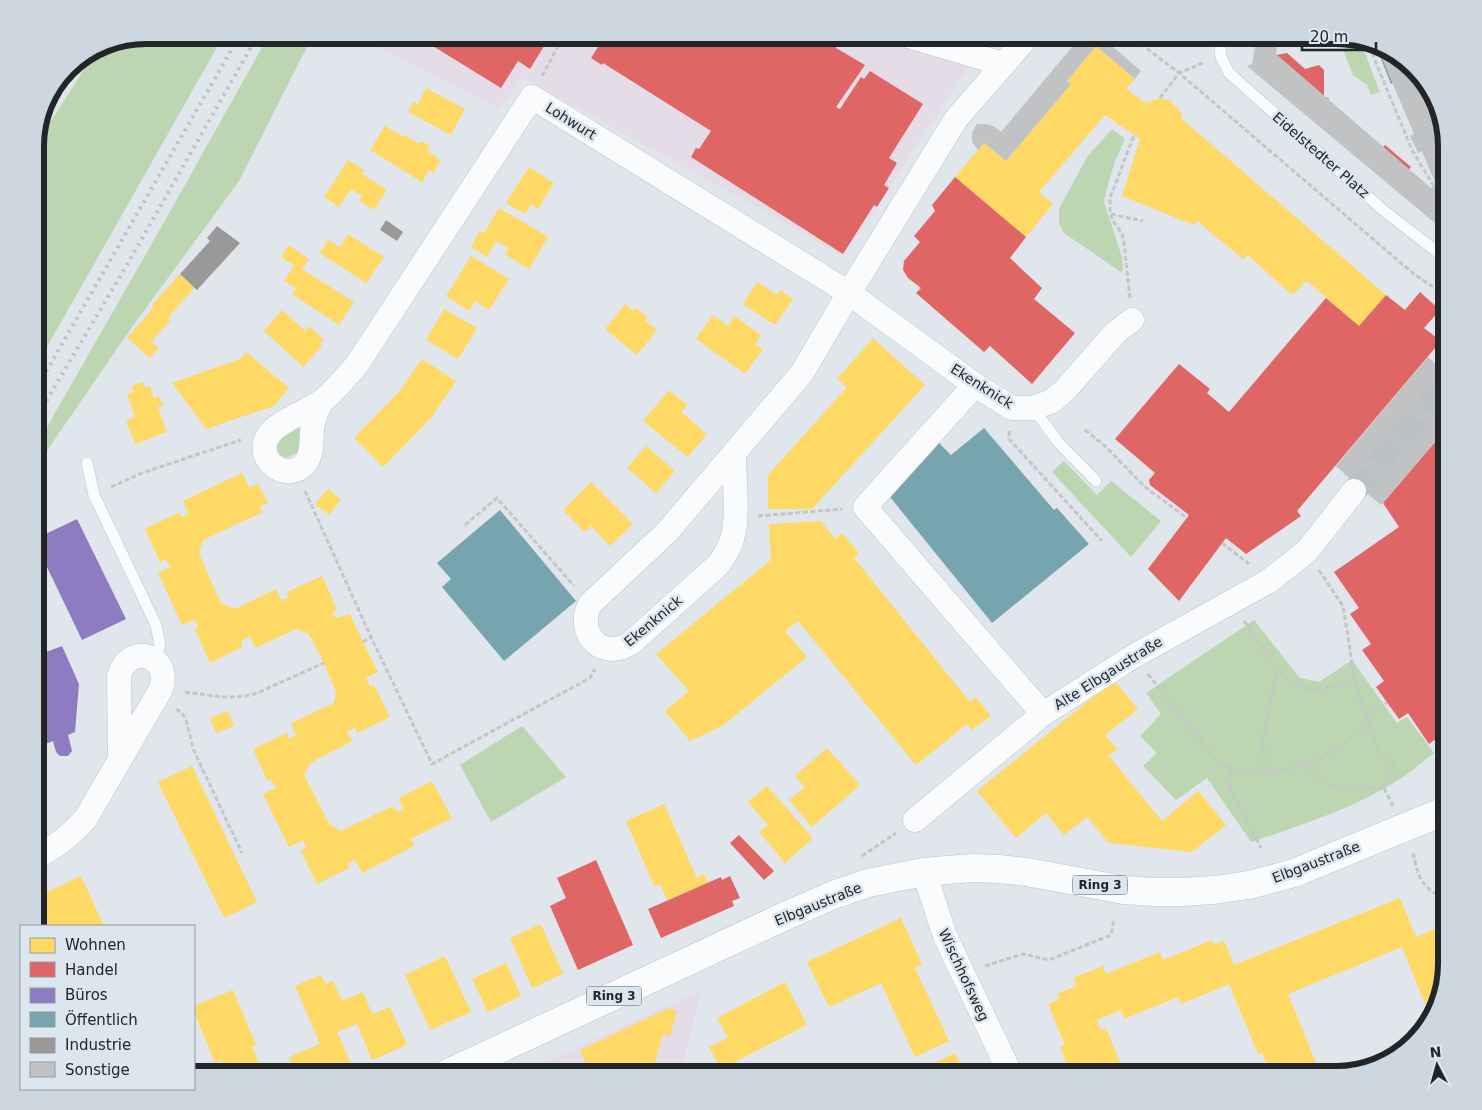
<svg xmlns="http://www.w3.org/2000/svg" width="1482" height="1110" font-family="'DejaVu Sans',sans-serif">
	<style>
		.commercial { fill: #e4dce6 }
		.green { fill: #bbd6b0 }
		.homes { fill: #ffd966 }
		.shops { fill: #e06666 }
		.offices { fill: #8e7cc3 }
		.public { fill: #76a5af }
		.industry { fill: #999 }
		.building { fill: #c1c2c3 }
		.lines { fill: none; stroke-linecap: round; stroke-linejoin: round }
		.street-tunnel { stroke: #bac0c4; stroke-width: 24; stroke-dasharray: 24 12; stroke-linecap: butt }
		.lane-casing { stroke: #bfc4c8; stroke-width: 12 }
		.street-casing { stroke: #bfc4c8; stroke-width: 25 }
		.primary-casing { stroke: #bfc4c8; stroke-width: 29 }
		.path { stroke: #c4c6c7; stroke-width: 3; stroke-dasharray: 5 2.5; stroke-linecap: butt }
		.lane { stroke: #fafbfc; stroke-width: 11 }
		.street { stroke: #fafbfc; stroke-width: 24 }
		.primary { stroke: #fafbfc; stroke-width: 28 }
		.rail { stroke: #bfc1c2; stroke-width: 4; stroke-dasharray: 2.5 5; stroke-linecap: butt }
		.labels { text-anchor: middle; stroke-width: 5; stroke-linejoin: round; paint-order: stroke }
		.shield { fill: #dce6ef; stroke: #5a6064; stroke-width: 1 }
		.shield-label { font-size: 12px; font-weight: bold; fill: #222629 }
		.street-label { font-size: 14px; fill: #222629; stroke: #dce6ef }
		.rim { fill: none; stroke: #222629; stroke-width: 6 }
	</style>
	<rect width="100%" height="100%" fill="#e0e6eb"/>
	<path class="commercial" d="M353,35H875L969,67L844,256L524,78L498,108Z
		M702,990L681,1075H517Z"/>
	<path class="green" d="M146,35H224L35,368V146L99,46L104,43Z
		M269,35H313L239,181L132,327L35,468V448L158,233Z
		M1304,35H1333L1332,38C1321,43 1312,46 1304,35Z
		M1346,38L1361,43L1380,92L1371,95L1367,85L1353,75L1344,52Z
		M1112,129L1125,139L1114,164L1106,192L1104,202L1122,257L1123,270L1121,272L1064,233L1059,223V209L1087,157Z
		M301,424C302,430 304,438 303,444C300,455 280,464 277,449C276,446 276,444 276,441Z
		M1064,461L1097,495L1111,481L1161,521L1131,557L1052,472Z
		M1254,620L1300,678L1319,682L1352,660L1397,723L1407,717L1434,753C1423,761 1412,771 1400,779C1355,808 1302,825 1251,842L1207,778L1176,800L1143,766L1157,753L1140,736L1161,714L1146,693Z
		M522,726L566,777L491,822L460,765Z"/>
	<path class="homes" d="M1096,46L1135,79L1126,89L1146,103L1160,98L1169,100L1181,112L1182,119L1386,295L1359,326L1307,281L1292,295L1248,255L1243,259L1197,221L1194,225L1122,196L1140,139L1105,115L1039,192L1053,204L1026,237L955,177L984,143L1006,161L1071,84L1067,81Z
		M426,88L465,109L451,135L408,112L413,102L418,104Z
		M385,126L404,137L405,135L419,144L421,141L430,146L427,151L437,157L436,158L441,161L433,173L429,170L422,182L370,150Z
		M348,160L364,170L362,174L387,190L374,210L359,200L362,196L351,189L339,207L324,197Z
		M529,167L554,183L538,209L531,204L525,214L506,203Z
		M499,208L548,237L529,269L505,254L509,248L496,241L487,257L471,247L480,231L484,233Z
		M348,234L384,257L366,283L320,253L328,240L340,247Z
		M289,245L309,259L302,269L354,302L339,325L292,294L296,288L284,281L294,265L281,257Z
		M471,256L509,279L489,310L475,301L469,311L446,296Z
		M180,274L195,287L168,318L170,321L151,342L159,348L150,358L127,338L154,307L152,305Z
		M757,282L777,295L780,290L793,299L775,325L743,304Z
		M625,304L633,311L636,308L648,317L645,321L657,330L637,355L605,329Z
		M444,309L477,328L458,359L426,340Z
		M282,310L305,331L309,326L324,340L320,344L322,346L303,367L264,331Z
		M713,315L728,326L734,316L761,335L755,344L763,349L745,374L696,339Z
		M873,338L925,385L812,509H768V475L847,387L837,379Z
		M246,352L289,388L274,406L206,429L172,383L240,359Z
		M422,359L456,381L430,419L383,467L354,438L398,393Z
		M143,382L145,388L150,386L154,398L159,396L163,405L158,407L167,432L135,444L126,420L135,417L127,394L134,392L131,386Z
		M669,390L687,405L681,412L707,434L688,457L643,421Z
		M646,446L675,471L656,493L627,468Z
		M242,473L249,487L258,484L268,503L259,507L263,512L203,540L199,554L221,603L235,609L276,589L281,600L288,598L287,592L322,576L337,609L333,613L336,618L350,614L363,642L378,672L366,678L370,686L374,685L390,717L357,733L355,728L347,731L352,741L310,763L304,775L329,824L341,831L393,806L397,812L403,809L399,798L432,781L452,818L411,839L414,846L362,873L355,860L348,863L349,868L317,884L301,851L306,848L303,840L289,847L263,794L276,788L271,779L267,781L253,749L287,733L289,739L296,735L291,723L334,703L336,692L324,663L309,634L296,629L255,648L250,636L241,641L242,647L210,663L195,629L198,627L195,620L182,625L158,573L170,567L166,559L160,562L145,529L180,512L181,517L188,514L183,501Z
		M591,482L633,524L610,546L591,526L585,532L563,510Z
		M328,489L341,500L329,515L315,504Z
		M821,521L835,539L842,533L859,553L854,558L970,702L976,697L991,716L972,730L967,724L916,765L798,621L785,631L807,657L722,726L690,741L665,711L689,691L656,654L771,560L769,524Z
		M1114,680L1138,709L1105,735L1117,749L1109,756L1162,821L1198,791L1226,825L1192,852L1109,843L1087,817L1064,835L1046,813L1016,838L977,791Z
		M228,711L234,726L216,733L210,718Z
		M827,748L860,785L812,827L789,800L805,787L795,776Z
		M192,766L257,902L224,918L158,782Z
		M767,786L813,838L785,863L759,832L768,825L748,802Z
		M664,804L697,878L704,874L708,883L667,900L660,884L654,886L626,821Z
		M81,876L104,926H49L36,897Z
		M1400,898L1416,937L1443,926L1447,935V964L1433,1005L1431,1001L1425,1004L1402,947L1288,994L1321,1075H1272L1262,1053L1258,1054L1229,984L1181,1004L1178,997L1124,1019L1121,1010L1097,1020L1101,1030L1106,1028L1125,1075H1071L1060,1047L1065,1045L1048,1004L1059,999L1057,994L1076,986L1073,978L1103,966L1106,974L1160,952L1163,960L1212,940L1214,945L1224,941L1234,965Z
		M901,918L922,964L915,968L949,1041L915,1057L881,983L829,1007L807,962Z
		M541,924L563,974L532,988L510,938Z
		M445,956L471,1012L430,1030L405,975Z
		M506,963L521,996L488,1012L472,979Z
		M321,975L325,984L333,981L342,1001L363,992L372,1014L390,1007L407,1045L372,1060L357,1024L337,1032L353,1068L336,1075H297L289,1057L320,1044L295,986Z
		M785,982L807,1025L721,1069L709,1047L728,1038L717,1018Z
		M233,990L256,1045L252,1047L264,1075H228L222,1060L215,1063L194,1012V1006Z
		M669,1008L677,1011L670,1036L663,1034L651,1075H591L580,1050Z
		M955,1053L966,1075H910Z"/>
	<path class="shops" d="M415,35H551L530,69L518,61L501,88Z
		M578,35H814L821,39L833,36L838,42L836,48L865,65L836,107L840,109L861,77L864,79L870,71L923,104L889,158L897,163L884,185L889,188L877,207L874,205L843,254L691,157L696,148L699,149L711,131L603,63L602,65L591,58L598,47Z
		M1287,53L1305,69L1319,65L1324,70V97L1329,98L1320,110L1276,75L1270,56Z
		M1385,145L1411,167L1400,179L1375,157Z
		M955,177L1026,237L1010,258L1042,288L1034,299L1075,333L1032,384L990,346L984,352L916,293L921,288L908,278L903,270L904,261L920,242L914,236L935,211L932,205Z
		M1420,292L1440,310L1424,328L1441,341L1297,511L1301,516L1246,554L1226,538L1179,601L1148,569L1189,515L1150,485L1149,480L1155,473L1115,439L1179,364L1210,389L1207,393L1229,412L1326,298L1359,326L1386,295L1405,310Z
		M1447,428V731L1429,744L1408,713L1399,719L1376,687L1384,681L1362,650L1371,644L1350,614L1359,608L1334,572L1399,527L1383,503Z
		M739,835L774,871L764,880L730,843Z
		M596,860L633,945L578,970L550,906L566,898L557,878Z
		M730,876L740,898L732,901L734,906L661,938L648,909L721,877L722,880Z"/>
	<path class="offices" d="M77,519L126,619L82,640L35,542V539Z
		M62,646L79,684L75,732L68,735L72,751L68,756H60L56,752L53,741L35,748V656Z"/>
	<path class="public" d="M1377,49L1396,56L1400,65L1395,67L1400,80L1391,84Z
		M984,428L1054,510L1057,508L1089,544L992,623L890,497L939,443L951,455Z
		M500,510L576,601L504,661L442,587L451,579L437,563Z"/>
	<path class="industry" d="M386,220L403,232L397,241L380,230Z
		M217,226L240,243L197,290L180,274L210,241L207,238Z"/>
	<path class="building" d="M1082,35H1112L1111,45L1141,71L1135,79L1096,46L1067,81L1071,84L1006,161L984,143L978,150L972,142V132L977,124H987L995,127L1001,132Z
		M1257,35H1292L1278,40L1276,54L1431,188L1436,185L1422,151L1418,153L1410,136L1414,134L1378,49L1404,58L1407,62L1447,155V225L1442,229L1247,66L1252,64Z
		M1428,357L1442,370L1447,364V428L1381,505L1368,494L1363,499L1346,484L1350,479L1336,466Z"/>
	<g class="lines">
		<path class="street-tunnel" d="M1354,491L1447,382"/>
		<g class="lane-casing">
			<path id="lane" d="M1219,35L1221,57L1229,73L1383,210L1440,254L1447,256
				M1033,408L1058,442L1096,481
				M87,463L94,495L156,625L160,645L155,660"/>
		</g>
		<g class="street-casing">
			<path id="street" d="M905,35L1003,64
				M975,385L865,507L1043,714
				M321,402C318,408 315,415 313,423C310,438 315,459 300,468C295,471 290,472 285,471C277,469 271,465 267,458C253,426 303,416 322,401C334,392 345,377 356,366L532,97L849,293L975,385L1012,408H1033L1052,401L1065,390L1115,333L1132,320
				M734,456C734,481 740,522 730,545C727,552 723,558 718,565L631,643C603,661 575,635 590,604L667,532L802,373L849,293L956,119L1029,35
				M915,820L1043,714L1134,656L1269,581L1307,551L1354,491
				M35,857C56,848 71,835 86,818L161,689C172,654 128,642 119,676L120,757
				M924,872L945,936L1011,1075"/>
		</g>
		<g class="primary-casing">
			<path id="primary" d="M444,1075L783,917L833,895L868,883L924,872L947,870L973,868L999,869L1027,872L1124,890L1155,892H1182L1214,890L1249,885L1294,873L1447,810"/>
		</g>
		<path class="path" d="M1129,35L1179,73L1415,275L1432,286L1447,293
			M1369,46L1412,150L1432,183L1447,202
			M542,76L564,35
			M1160,98L1179,73L1205,62
			M40,121L79,58
			M1111,214L1143,221
			M1130,298L1124,243L1122,233L1113,221L1110,213V198L1134,135
			M1085,430L1104,445L1145,487L1187,518
			M1009,431V439L1102,541
			M111,487L142,473L241,440
			M305,491L371,637L432,764L590,678L595,669
			M758,516L842,509
			M465,525L497,498L574,586
			M1222,543L1249,564
			M1319,570L1343,606L1355,681L1372,736L1379,751L1391,762L1394,767L1383,786L1393,806
			M1244,621C1259,642 1282,686 1310,689C1325,690 1341,685 1355,681
			M363,642L371,637
			M1148,674L1214,757L1221,764L1232,770L1255,773L1280,771L1305,764C1325,792 1352,792 1383,786
			M185,692C210,695 232,701 257,693L324,663
			M176,709L182,713L186,720L194,751L242,853
			M1366,716L1387,702
			M1305,764L1336,750L1357,732L1368,726
			M1232,770L1229,778L1231,790L1261,848
			M1265,773L1263,740L1277,669
			M1413,853C1419,880 1421,887 1447,900
			M862,856L896,833
			M985,966L1023,954L1049,960L1111,935L1114,919"/>
		<use href="#lane" class="lane"/>
		<use href="#street" class="street"/>
		<use href="#primary" class="primary"/>
		<path class="rail" d="M35,391L240,35
			M35,420L128,263L258,35"/>
	</g>
	<g class="labels">
		<g class="shield">
			<rect x="1072.5" y="875.5" width="55" height="19" rx="4"/>
			<rect x="586.5" y="986.5" width="55" height="19" rx="4"/>
		</g>
		<g class="shield-label">
			<text x="1100" y="889">Ring 3</text>
			<text x="614" y="1000">Ring 3</text>
		</g>
		<g class="street-label">
			<text transform="translate(571 121) rotate(32)" y="5">Lohwurt</text>
			<text transform="translate(1321 155) rotate(41)" y="5">Eidelstedter Platz</text>
			<text transform="translate(982 386) rotate(32)" y="5">Ekenknick</text>
			<text transform="translate(653 621) rotate(-40)" y="5">Ekenknick</text>
			<text transform="translate(1108 673) rotate(-32)" y="5">Alte Elbgaustraße</text>
			<text transform="translate(1316 862) rotate(-21)" y="5">Elbgaustraße</text>
			<text transform="translate(818 904) rotate(-22)" y="5">Elbgaustraße</text>
			<text transform="translate(964 975) rotate(65)" y="5">Wischhofsweg</text>
		</g>
	</g>
	<path d="M0 0H1482V1110H0ZM146 44H1336A102 102 0 0 1 1438 146V964A102 102 0 0 1 1336 1066H146A102 102 0 0 1 44 964V146A102 102 0 0 1 146 44Z" fill="#cdd7df" fill-rule="evenodd"/>
	<path class="rim" d="M146 44H1336A102 102 0 0 1 1438 146V964A102 102 0 0 1 1336 1066H146A102 102 0 0 1 44 964V146A102 102 0 0 1 146 44Z"/>
	<rect x="20" y="925" width="175" height="165" fill="#dce6ef" stroke="#9299a0"/>
	<rect x="30" y="938" width="25" height="15" fill="#ffd966" stroke="#9299a0"/>
	<text x="65" y="950" font-size="15" fill="#222629">Wohnen</text>
	<rect x="30" y="962" width="25" height="15" fill="#e06666" stroke="#9299a0"/>
	<text x="65" y="975" font-size="15" fill="#222629">Handel</text>
	<rect x="30" y="988" width="25" height="15" fill="#8e7cc3" stroke="#9299a0"/>
	<text x="65" y="1000" font-size="15" fill="#222629">Büros</text>
	<rect x="30" y="1012" width="25" height="15" fill="#76a5af" stroke="#9299a0"/>
	<text x="65" y="1025" font-size="15" fill="#222629">Öffentlich</text>
	<rect x="30" y="1038" width="25" height="15" fill="#999999" stroke="#9299a0"/>
	<text x="65" y="1050" font-size="15" fill="#222629">Industrie</text>
	<rect x="30" y="1062" width="25" height="15" fill="#c1c2c3" stroke="#9299a0"/>
	<text x="65" y="1075" font-size="15" fill="#222629">Sonstige</text>
	<g transform="translate(1437 1065) rotate(354)" stroke="#dce6ef" stroke-width="4" paint-order="stroke">
	<path d="M0-4L9 19L0 12L-9 19Z" fill="#222629"/>
	<text y="-8" font-size="14" font-weight="bold" text-anchor="middle" fill="#222629">N</text>
	</g>
	<path d="M1302 42v8h74v-8" fill="none" stroke="#222629" stroke-width="2.5"/>
	<text x="1310" y="42" font-size="15" fill="#222629" stroke="#dce6ef" stroke-width="4" paint-order="stroke">20 m</text>
</svg>
